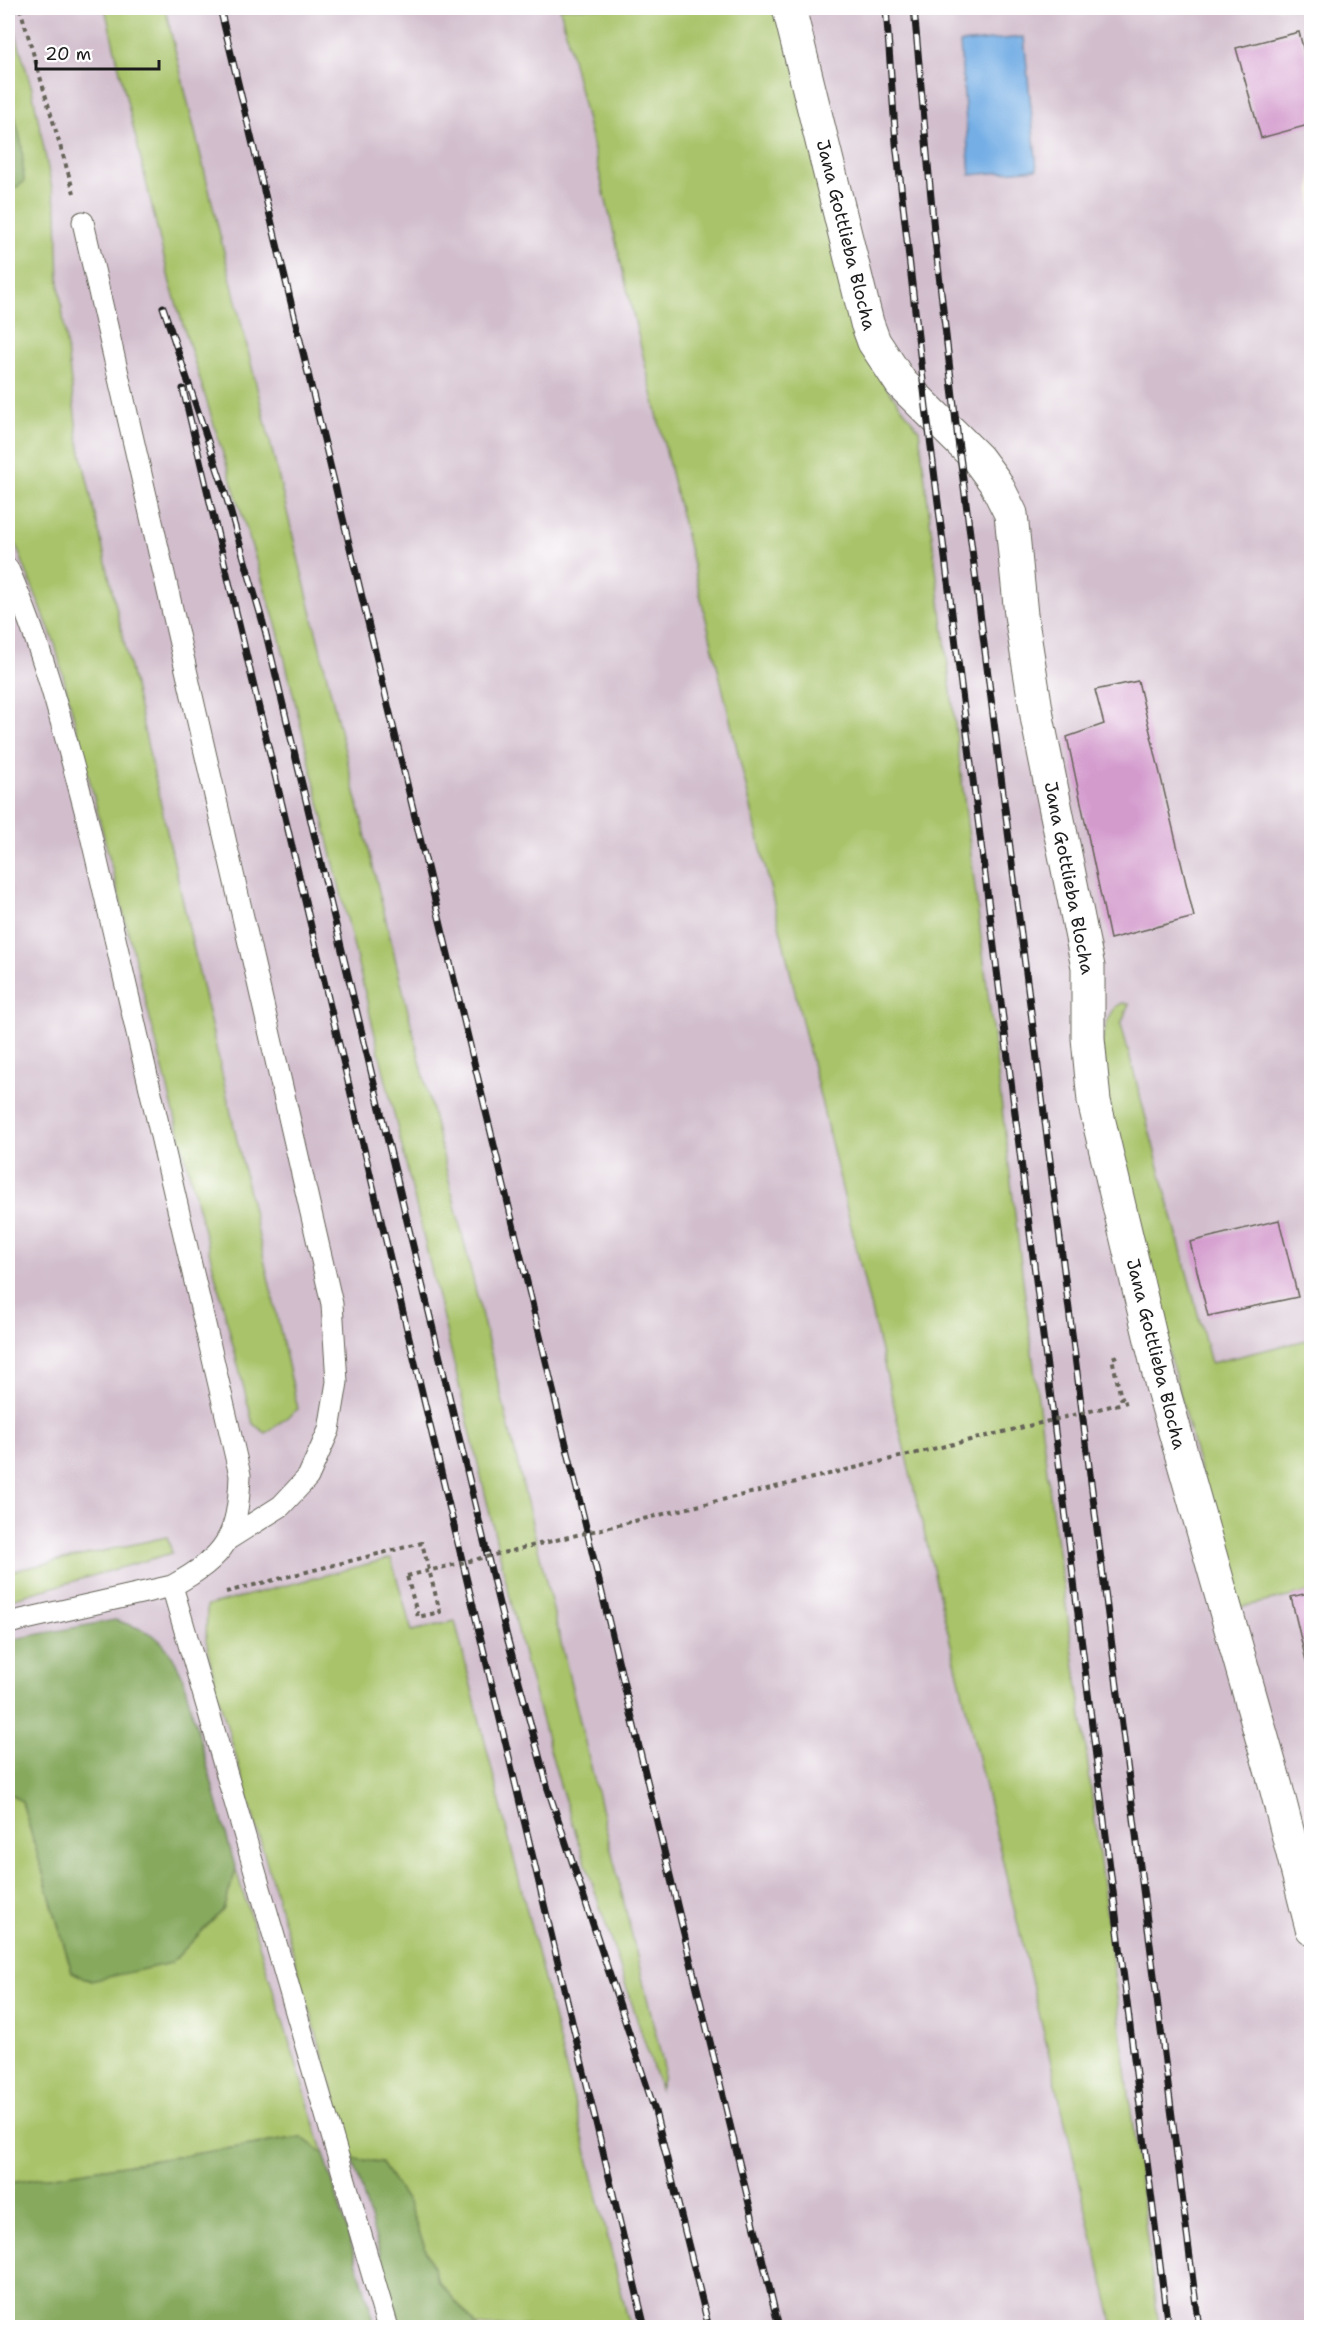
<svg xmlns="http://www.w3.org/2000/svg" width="1319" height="2335" font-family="'Shantell Sans',sans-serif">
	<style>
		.industrial { fill: #d1bdcc }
		.green { fill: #a8c369; stroke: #627042; stroke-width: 1.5 }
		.forest { fill: #86a95d; stroke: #51623c; stroke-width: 1.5 }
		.water { fill: #75aee5; stroke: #486580; stroke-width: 1.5 }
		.building { fill: #d39acc }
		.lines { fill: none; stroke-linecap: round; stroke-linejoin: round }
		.service-casing { stroke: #656359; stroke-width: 23 }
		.minor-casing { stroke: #656359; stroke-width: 35 }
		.path { stroke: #656359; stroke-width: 4; stroke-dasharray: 4.5 4.5; stroke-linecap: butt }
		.service { stroke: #fff; stroke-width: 21 }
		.minor { stroke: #fff; stroke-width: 33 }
		.rail-casing { stroke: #1c1c1c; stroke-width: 7 }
		.rail { stroke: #fff; stroke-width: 4.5; stroke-dasharray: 14; stroke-linecap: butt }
		.path-bridge { stroke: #656359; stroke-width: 4; stroke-dasharray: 4.5 4.5; stroke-linecap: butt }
		.labels { text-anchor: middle; stroke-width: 4.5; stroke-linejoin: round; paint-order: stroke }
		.street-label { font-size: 18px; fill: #1c1c1c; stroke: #fff }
	</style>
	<rect width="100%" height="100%" fill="#fff"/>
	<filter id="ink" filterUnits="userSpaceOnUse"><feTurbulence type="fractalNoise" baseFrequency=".0167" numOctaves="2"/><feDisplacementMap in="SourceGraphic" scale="12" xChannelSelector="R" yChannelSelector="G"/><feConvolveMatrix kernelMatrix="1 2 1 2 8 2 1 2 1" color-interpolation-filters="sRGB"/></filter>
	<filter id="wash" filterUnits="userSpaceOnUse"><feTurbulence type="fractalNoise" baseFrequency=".008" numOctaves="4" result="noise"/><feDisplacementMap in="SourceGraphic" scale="24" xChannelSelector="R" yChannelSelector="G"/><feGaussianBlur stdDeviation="1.35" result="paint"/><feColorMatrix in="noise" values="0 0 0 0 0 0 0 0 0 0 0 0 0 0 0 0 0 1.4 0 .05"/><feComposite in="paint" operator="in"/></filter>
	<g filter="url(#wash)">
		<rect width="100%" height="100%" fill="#ede7ca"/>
		<path class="industrial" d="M8,8H1311V2327L8,2328Z"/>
		<path class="green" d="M8,8L32,89L57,213L59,284L78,439L298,1409L266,1433L253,1424L55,644L8,525Z
			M105,8H165L664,2068L660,2089L560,1785L526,1664L278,631L170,283Z
			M560,8H779L881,380L919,430L1025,1296L1052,1510L1080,1701L1158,2327H1114Z
			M1122,1003L1129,1004L1121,1024L1211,1363L1311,1339V1592L1236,1608L1112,1136L1101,1044L1107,1022L1115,1007Z
			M167,1537L172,1553L8,1600V1572Z
			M391,1558L412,1631L455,1621L630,2327L475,2326L438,2281L408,2203L381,2162L353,2159L217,1692L206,1640L207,1606Z
			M8,1792L22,1802L72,1972L223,1910L236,1870L324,2154L301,2137L10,2183L8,2181Z"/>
		<path class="forest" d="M8,85L22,146L24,182L12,190L8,186Z
			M115,1620C155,1633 163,1636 182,1675L236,1870L223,1910L171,1963L91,1981L72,1972L22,1802L8,1792V1640Z
			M301,2137L324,2154L376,2327H8V2181L10,2183Z
			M353,2159L381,2162L408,2203L438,2281L478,2327H401Z"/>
		<path class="water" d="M1024,37L1037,169L970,175L960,43Z"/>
		<g id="blocks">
			<path class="building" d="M1299,32L1312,82V124L1261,138L1236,48Z
				M1138,681L1194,917L1110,939L1067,737L1104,724L1095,690Z
				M1279,1220L1298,1297L1208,1316L1190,1242Z
				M1312,1592V1682H1311L1291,1597Z"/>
		</g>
	</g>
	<g filter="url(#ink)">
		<use href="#blocks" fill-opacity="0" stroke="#656359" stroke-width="1.5"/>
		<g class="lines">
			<g class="service-casing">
				<path id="service" d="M83,222L332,1304L337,1382L329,1430L308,1477L281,1506L230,1538
					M8,569C43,647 64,731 86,814L240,1475C238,1537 226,1556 172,1586L388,2328
					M8,1623L172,1586"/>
			</g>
			<g class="minor-casing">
				<path id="minor" d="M789,8L867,323L874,342L901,383L978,459L995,482L1011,514L1021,615L1038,722L1088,967V1038L1094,1101L1162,1386L1276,1787L1312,1928"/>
			</g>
			<path class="path" d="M20,8L74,193
				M1117,1356L1112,1358L1121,1398L1127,1396
				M1115,1405L1127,1402
				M226,1592L422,1543L440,1612L418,1617L407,1576"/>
			<use href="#service" class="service"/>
			<use href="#minor" class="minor"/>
			<g class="rail-casing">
				<path id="rail" d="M220,8L779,2328
					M886,8L896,143L926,407L1168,2328
					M914,8L934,231L958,440L1199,2328
					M163,307L223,486L265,630L507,1637L548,1789L655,2111L709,2328
					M183,389L645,2328"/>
			</g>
			<use href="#rail" class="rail"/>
			<path class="path-bridge" d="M407,1576L1115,1405"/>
		</g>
	</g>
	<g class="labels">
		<g class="street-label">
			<text transform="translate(846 235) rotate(76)" y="6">Jana Gottlieba Blocha</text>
			<text transform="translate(1069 878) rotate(79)" y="6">Jana Gottlieba Blocha</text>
			<text transform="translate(1156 1354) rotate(76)" y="6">Jana Gottlieba Blocha</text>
		</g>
	</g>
	<rect width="1319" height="2335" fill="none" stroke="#fff" stroke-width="30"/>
	<path d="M36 60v9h123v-9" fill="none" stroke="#1c1c1c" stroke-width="3"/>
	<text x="45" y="60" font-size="18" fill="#1c1c1c" stroke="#ffffff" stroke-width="4.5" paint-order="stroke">20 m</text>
</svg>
